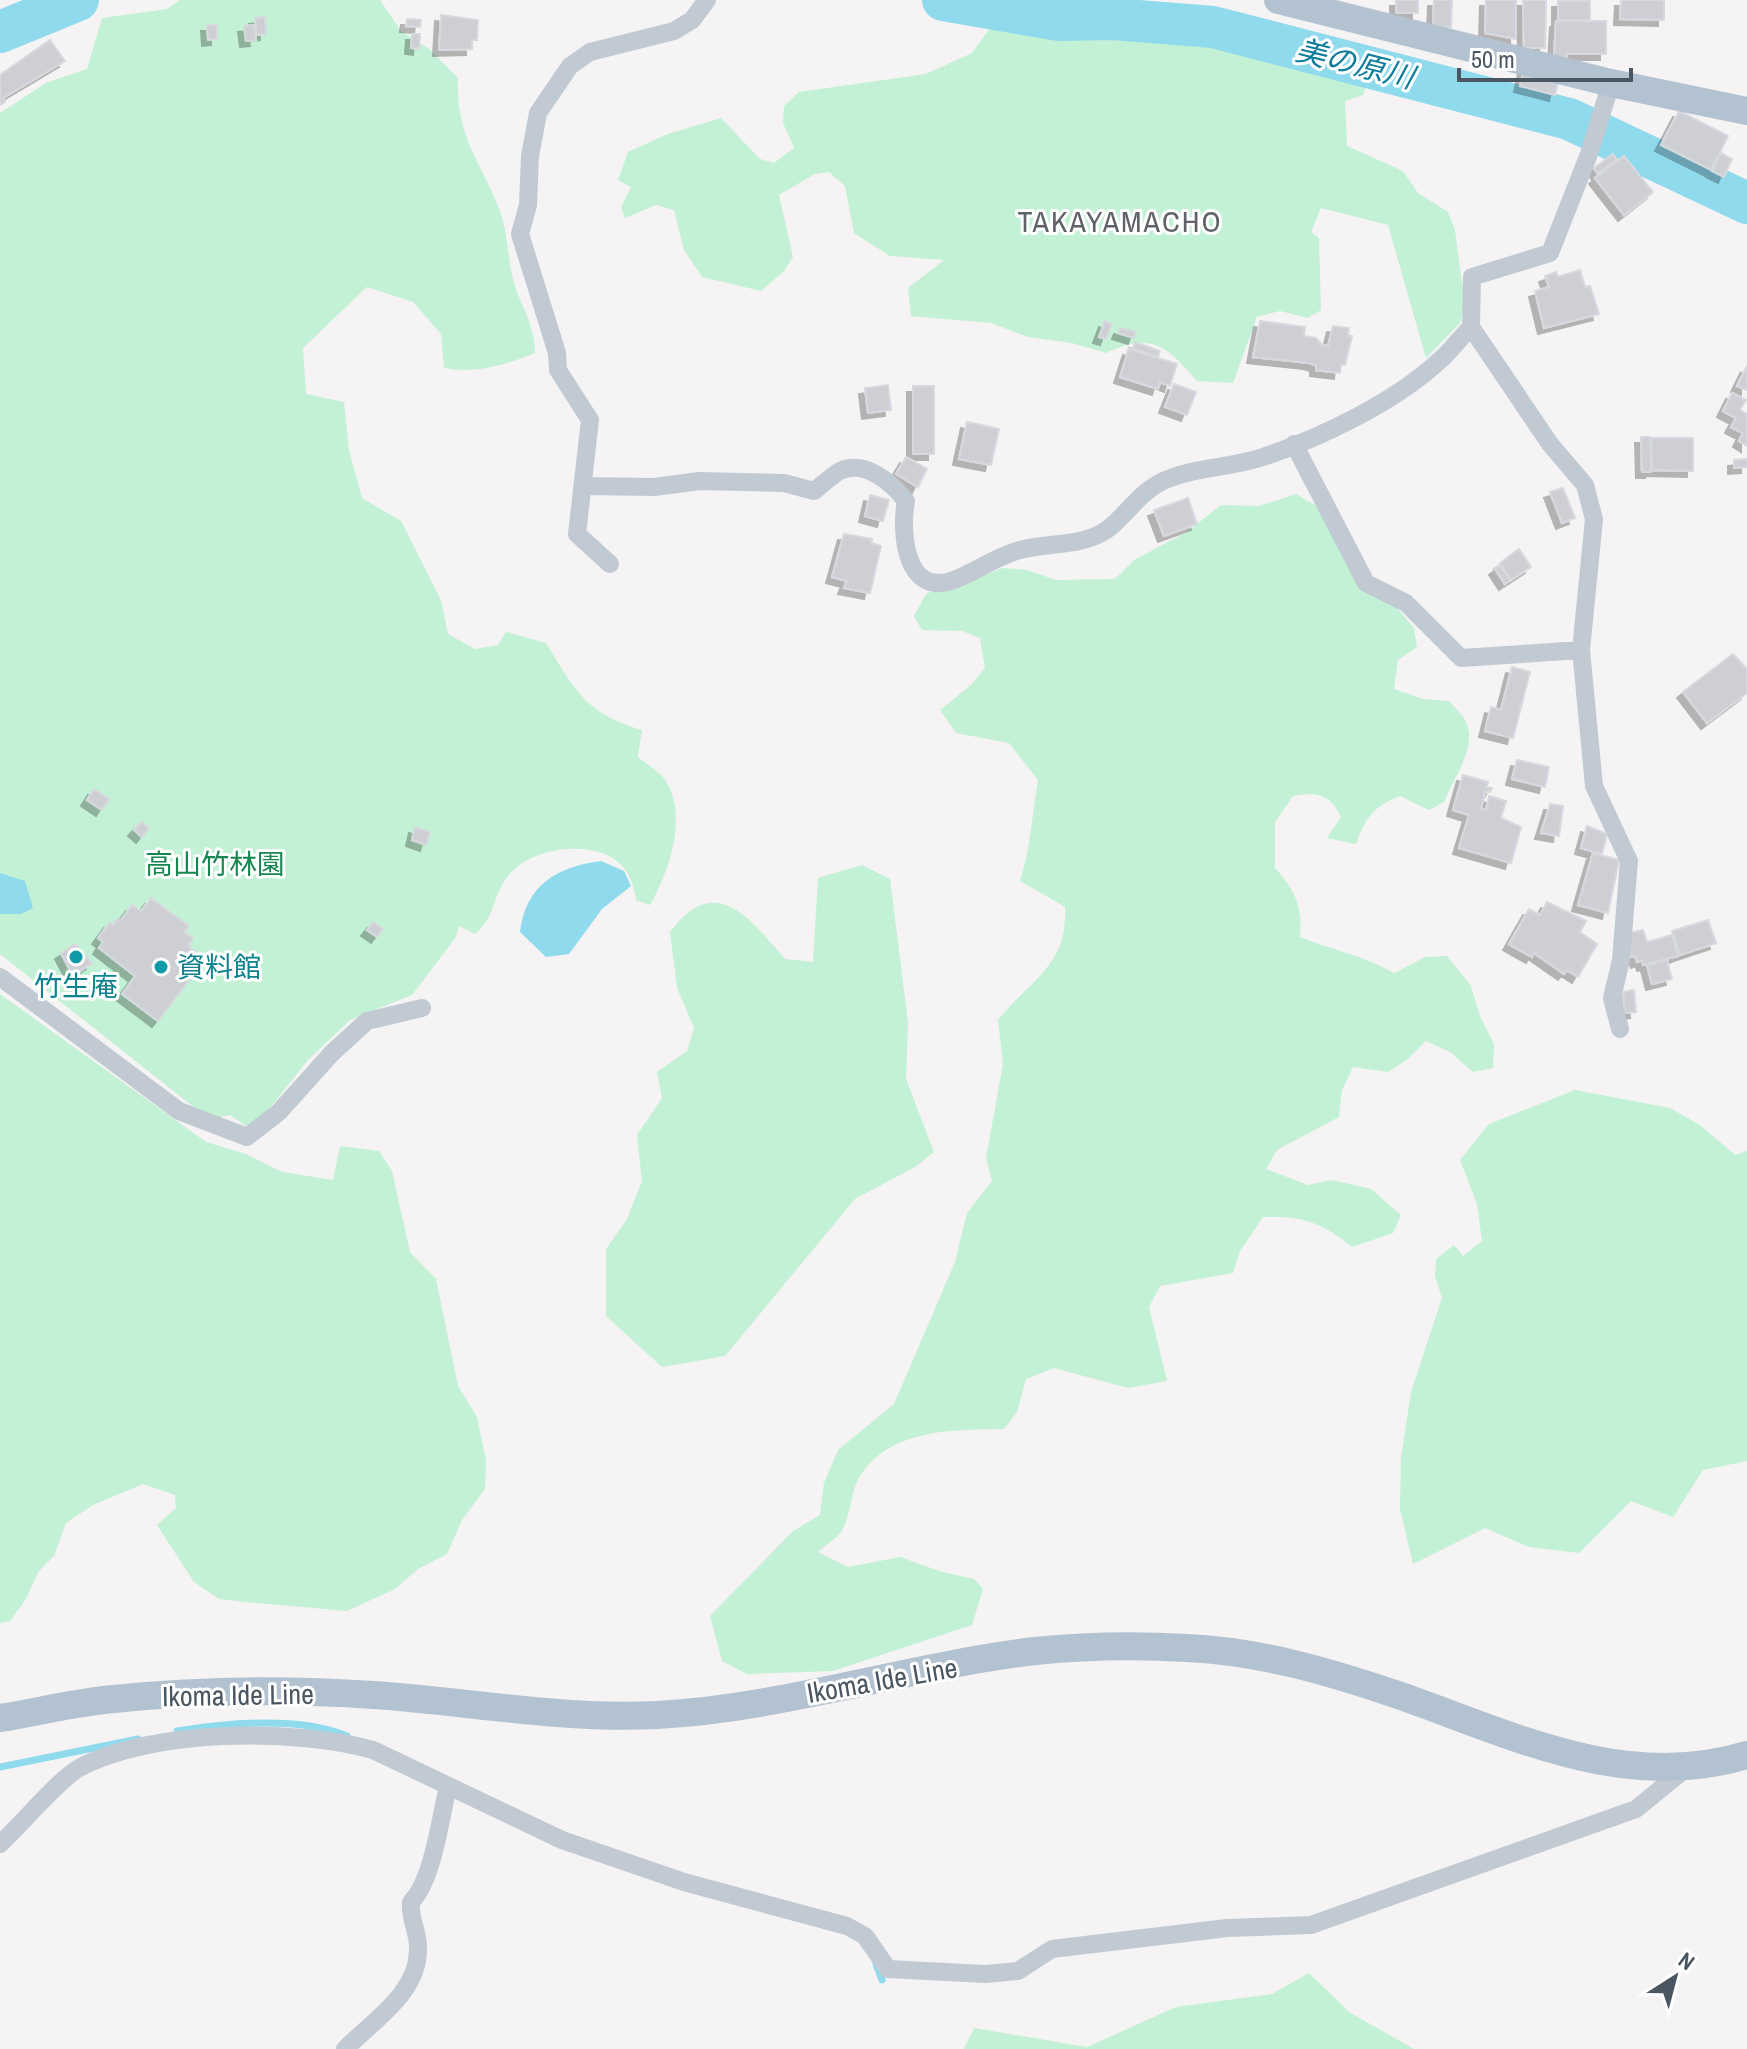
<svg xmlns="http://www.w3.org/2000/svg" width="1747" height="2049" font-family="'Archivo Narrow','Noto Sans JP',sans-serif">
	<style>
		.green { fill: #c3f1d5 }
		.water { fill: #90daee }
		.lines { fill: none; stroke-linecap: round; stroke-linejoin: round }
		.stream { stroke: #90daee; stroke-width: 7 }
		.river { stroke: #90daee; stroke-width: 42 }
		.building { fill: #cdcfd5; stroke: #d7d9de; stroke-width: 2; filter: url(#shadow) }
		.street { stroke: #c1cad2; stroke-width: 18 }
		.primary { stroke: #b3c2d1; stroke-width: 28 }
		.culture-dot { fill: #0f9aa8; stroke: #fff; stroke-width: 3 }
		.labels { text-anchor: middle; stroke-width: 6; stroke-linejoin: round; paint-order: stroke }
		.park-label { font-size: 28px; fill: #17864f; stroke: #fff }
		.culture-label { font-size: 28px; fill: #0d838f; stroke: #fff; text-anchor: start }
		.street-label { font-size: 28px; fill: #4a5661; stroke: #fff }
		.water-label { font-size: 30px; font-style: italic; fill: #0c7c9b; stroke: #fff }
		.neighbourhood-label { font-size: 30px; letter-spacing: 2px; fill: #5f6368; stroke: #fff }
	</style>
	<defs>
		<filter id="shadow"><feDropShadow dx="-6" dy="6" stdDeviation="0" flood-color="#0004"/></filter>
	</defs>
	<rect width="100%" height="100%" fill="#f5f3f3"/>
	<path class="green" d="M180,0H380L401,31L429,49L458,78C456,139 480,159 500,211C509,235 507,264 516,289C525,314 534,325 535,353C504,365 477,374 444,368L441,334L413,302L367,287L303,348L306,394L344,402L349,450L362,498L401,521L441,600L448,634L475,649L498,645L506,632L546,643C575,690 586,714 642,730L638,757C645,763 657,770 663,777C690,812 669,872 650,905L636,900C633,877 624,861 602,853C568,842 520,852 502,885C491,906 494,917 475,934L459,926L456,937L412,995L350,1020L308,1060L261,1119L246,1126L230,1115L215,1118L200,1112L0,954V113L46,83L87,69L102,18L167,9Z
		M996,20C1055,27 1115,23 1174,29C1241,36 1305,57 1370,75L1363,95L1345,101L1347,146L1403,171L1418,193L1448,212L1455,230L1465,306L1460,323L1426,358L1388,225L1321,208L1311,232L1319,238L1321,310L1308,318L1280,311L1257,317L1233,383L1197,381C1167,346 1151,331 1106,353L1072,343L1028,337L991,323L911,316L908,288L944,260L890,256L854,233L845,186L829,172L815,174L779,195L793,257L784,271L761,291L702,277L684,250L674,210L656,205L625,218L621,207L631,187L618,180L628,152L668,134L721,118L760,159L774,163L794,148L783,123L784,106L799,92L926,74L972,53Z
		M1296,494L1320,508L1343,558L1365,589L1391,601L1414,628L1417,647L1398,660L1394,689L1423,699L1449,701C1454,707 1463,715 1466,722C1478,747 1453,778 1444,802L1429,810L1400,796C1374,806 1365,818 1356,844L1327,838L1341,817C1330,794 1317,792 1293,796L1275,822V868C1295,890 1303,907 1300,937C1332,950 1364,956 1394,973L1425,957L1447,956L1471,986L1480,1016L1494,1044L1493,1068L1473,1072L1450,1052L1426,1041L1408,1059L1388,1072L1353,1067L1342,1090L1339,1117L1277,1150L1266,1169L1308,1185L1332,1180L1371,1189L1401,1215L1393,1233L1352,1247C1321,1222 1304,1216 1263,1217L1240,1251L1233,1273L1160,1286L1149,1307L1167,1381L1128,1388L1054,1368L1026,1379L1017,1412L1004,1429C951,1430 883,1428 856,1484C850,1498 850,1519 841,1532C836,1539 825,1545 818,1552L848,1567L900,1557L939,1571L974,1579L983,1589L972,1625L833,1671L747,1674L722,1661L710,1616L793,1531L820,1515L824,1483L838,1450L894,1404L955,1262L967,1213L992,1181L986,1158L1003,1064L998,1020C1031,979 1068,966 1065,907L1020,881C1031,847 1032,814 1038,780L1009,743L956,733L940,710L971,685L985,668L980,638L962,631L922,630L914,616L926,594L938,589L954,588L1002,568L1027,570L1056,580L1115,579L1134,560L1187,532L1221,505L1259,506Z
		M862,865L890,879L908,1023L906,1079L934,1152L915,1167L855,1199L725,1356L662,1367L606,1316V1249L627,1219L642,1181L637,1135L662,1098L657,1072L687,1051L694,1028L677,988L670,932C716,871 749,918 785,959L813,962L818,878Z
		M0,994L206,1142L246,1154L282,1172L333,1180L340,1146L379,1151L392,1171L410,1252L436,1279L458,1386L477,1417L486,1460L485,1489L462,1520L447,1554L418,1569L395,1589L347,1611L257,1603L219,1599L194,1582L157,1525L176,1508L175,1495L143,1484L93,1505L66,1523L54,1556L38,1572L26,1599L10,1621L0,1623Z
		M1575,1090L1670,1108L1700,1125L1735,1155L1747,1151V1461L1703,1470L1673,1517L1631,1501L1579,1553L1529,1547L1485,1528L1413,1564L1400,1509L1401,1458L1411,1392L1442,1298L1435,1276L1436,1259L1454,1245L1463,1256L1482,1241L1477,1204L1460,1160L1489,1124Z
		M1309,1973L1349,2012L1414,2049H964L974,2028L1087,2047L1176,2007L1272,1994Z"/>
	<path class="water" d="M601,861L624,871L631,886L602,909L569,954L546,957L520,932C526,885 556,867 601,861Z
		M0,873L25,881L33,908L21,914H0Z"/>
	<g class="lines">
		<path class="stream" d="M177,1731C227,1723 299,1716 347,1736
			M0,1767L138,1739
			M876,1964L882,1980"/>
		<path class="river" d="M943,0L1059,20L1114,19L1213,27L1569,119L1747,203
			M0,32L78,0"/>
	</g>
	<path class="building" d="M1396,0H1418V13H1396Z
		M1434,0H1452L1451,27L1433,26Z
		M1486,0H1516V39L1485,33Z
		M1523,0H1546L1545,48H1524Z
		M1621,0H1664V20L1620,19Z
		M1558,1H1590V20H1558Z
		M441,15L478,20L477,40H472V49L439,50Z
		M265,17L266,34L257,35L255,18Z
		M407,19L421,20L420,27L406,26Z
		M1556,21H1606V54H1567L1566,60L1554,57Z
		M207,25H217V39L208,40Z
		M254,25L256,40L246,41L244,26Z
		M412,34H420L419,49L411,48Z
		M50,40L65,61L3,98L5,102L0,105V75Z
		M1524,68L1559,77L1555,95L1520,86Z
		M1679,111L1728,136L1711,170L1661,145Z
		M1721,153L1732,159L1724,177L1712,171Z
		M1613,154L1617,159L1598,174L1594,168Z
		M1624,156L1653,192L1624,215L1595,178Z
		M1580,270L1585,287L1590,286L1599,314L1544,328L1535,291L1549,287L1545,276L1556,272L1558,277Z
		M1105,321L1112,324L1106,339L1099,337Z
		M1260,321L1305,327L1304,336L1316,338L1322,345L1328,346L1333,326L1349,328L1348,336H1352L1345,365L1341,364L1340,373L1316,370V365L1309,363L1253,357Z
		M1120,328L1136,332L1134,338L1118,333Z
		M1135,342L1160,351L1158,357L1133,348Z
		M1129,349L1177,364L1170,386L1160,382L1158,389L1120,377Z
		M1747,366V390L1737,386Z
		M1174,384L1196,392L1187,415L1165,407Z
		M888,385L891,410L868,413L865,388Z
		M913,386H934V454H913Z
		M1732,393L1746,400L1740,410L1747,414V446L1739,441L1743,433L1731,427L1736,418L1723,411Z
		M967,422L999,429L991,465L959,459Z
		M1641,437H1650L1651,472H1642Z
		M1651,438H1693V471L1652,470Z
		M906,457L927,469L918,487L896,474Z
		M1747,459V467L1734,468V460Z
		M1563,488L1575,518L1562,523L1550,492Z
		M870,495L889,500L883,521L865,516Z
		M1188,498L1197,524L1164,536L1154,510Z
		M844,534L872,539L871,543L881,546L870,593L844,588L847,581L832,577Z
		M1519,549L1531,567L1511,580L1500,563Z
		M1500,565L1510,580L1505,584L1495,569Z
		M1733,654L1747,669V693L1707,723L1683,692Z
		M1512,667L1530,672L1513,738L1485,731L1491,707L1501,710Z
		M1517,760L1549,767L1545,787L1512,779Z
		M1463,775L1488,782L1486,787L1492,788L1490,792L1485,791L1481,809L1486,810L1489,796L1506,801L1501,818L1521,827L1511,863L1459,848L1469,815L1453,810Z
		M94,789L109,799L102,810L87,800Z
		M1550,804L1563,806L1559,836L1541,833Z
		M141,822L149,828L142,837L134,830Z
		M1587,826L1607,834L1602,854L1581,848Z
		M415,827L430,832L426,845L412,840Z
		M1593,853L1619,860L1608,913L1578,905Z
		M151,898L189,926L184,932L193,938L188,946L205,959L158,1021L122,994L135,976L99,948L103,942L98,938L110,922L113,925L117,919L120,921L132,905L141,911Z
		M1547,902L1586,921L1580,932L1597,944L1578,977L1567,970L1564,974L1534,953L1532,957L1509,944L1529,909L1540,915Z
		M1708,920L1716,943L1680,955L1672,931Z
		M373,922L383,929L377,937L367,930Z
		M1643,930L1647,942L1672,935L1678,956L1643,965L1642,960L1637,962L1635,956L1631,957L1629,933Z
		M75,944L92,963L73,976L61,953Z
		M1667,960L1672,979L1652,984L1647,965Z
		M1634,990L1636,1012L1625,1013L1623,992Z"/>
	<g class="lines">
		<path class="street" d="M1611,83L1589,154L1550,253L1472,277L1471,327L1550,444L1585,485L1594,519L1581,650L1594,786L1629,861L1621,960L1612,998L1620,1029
			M1294,444L1366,583L1406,603L1461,658L1581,650
			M585,486L654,487L700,481L784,483L814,491C822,485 831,476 840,471C865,459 892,483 906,501C900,532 905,598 954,580C977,571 997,556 1020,550C1049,542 1083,547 1108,529C1127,514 1140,492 1163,481C1194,467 1230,468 1263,457C1320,438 1393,403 1438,362C1450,352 1460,338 1471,327
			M610,564L577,534L590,420L558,370L557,353L520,234L528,205L530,156L538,113L570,66L590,52L674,31L692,20L707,0
			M0,977L179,1111L247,1137L279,1112L332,1053L367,1021L422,1008
			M0,1844C21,1825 57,1781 79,1768C152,1729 294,1728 373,1750L562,1840L684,1882L847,1926L865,1936L888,1969L985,1974L1018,1971L1052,1949L1227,1928L1311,1925L1636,1809L1685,1769
			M345,2049C373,2021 418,1993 418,1950C419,1932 409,1919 411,1902C433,1880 440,1819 448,1787"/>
		<path class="primary" d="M1278,0L1611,83L1747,111
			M0,1718C38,1712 76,1702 114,1699C200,1690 287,1689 373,1695C467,1701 561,1720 657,1715C785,1708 909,1666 1035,1651C1085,1646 1137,1645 1186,1648C1258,1651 1327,1671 1395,1694C1509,1733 1623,1793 1747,1755"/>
	</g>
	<g class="culture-dot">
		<circle cx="76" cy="957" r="8"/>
		<circle cx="161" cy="967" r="8"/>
	</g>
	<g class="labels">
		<g class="park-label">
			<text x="215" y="874">高山竹林園</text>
		</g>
		<g class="culture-label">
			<text x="177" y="977">資料館</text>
			<text x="76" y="996" text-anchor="middle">竹生庵</text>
		</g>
		<g class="street-label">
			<text transform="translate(882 1680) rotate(-10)" y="10">Ikoma Ide Line</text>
			<text transform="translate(238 1695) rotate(-1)" y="10">Ikoma Ide Line</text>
		</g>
		<g class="water-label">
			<text transform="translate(1355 64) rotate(14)" y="10">美の原川</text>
		</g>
		<g class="neighbourhood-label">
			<text x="1120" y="232">TAKAYAMACHO</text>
		</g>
	</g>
	<g transform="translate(1675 1977) rotate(36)" stroke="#ffffff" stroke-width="6" paint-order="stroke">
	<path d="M0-6L14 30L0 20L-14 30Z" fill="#4a5661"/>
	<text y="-12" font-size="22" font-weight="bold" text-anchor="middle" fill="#4a5661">N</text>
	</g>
	<path d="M1459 68v12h172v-12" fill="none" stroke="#4a5661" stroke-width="4"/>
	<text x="1471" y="68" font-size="24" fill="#4a5661" stroke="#ffffff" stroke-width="6" paint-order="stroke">50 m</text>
</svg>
